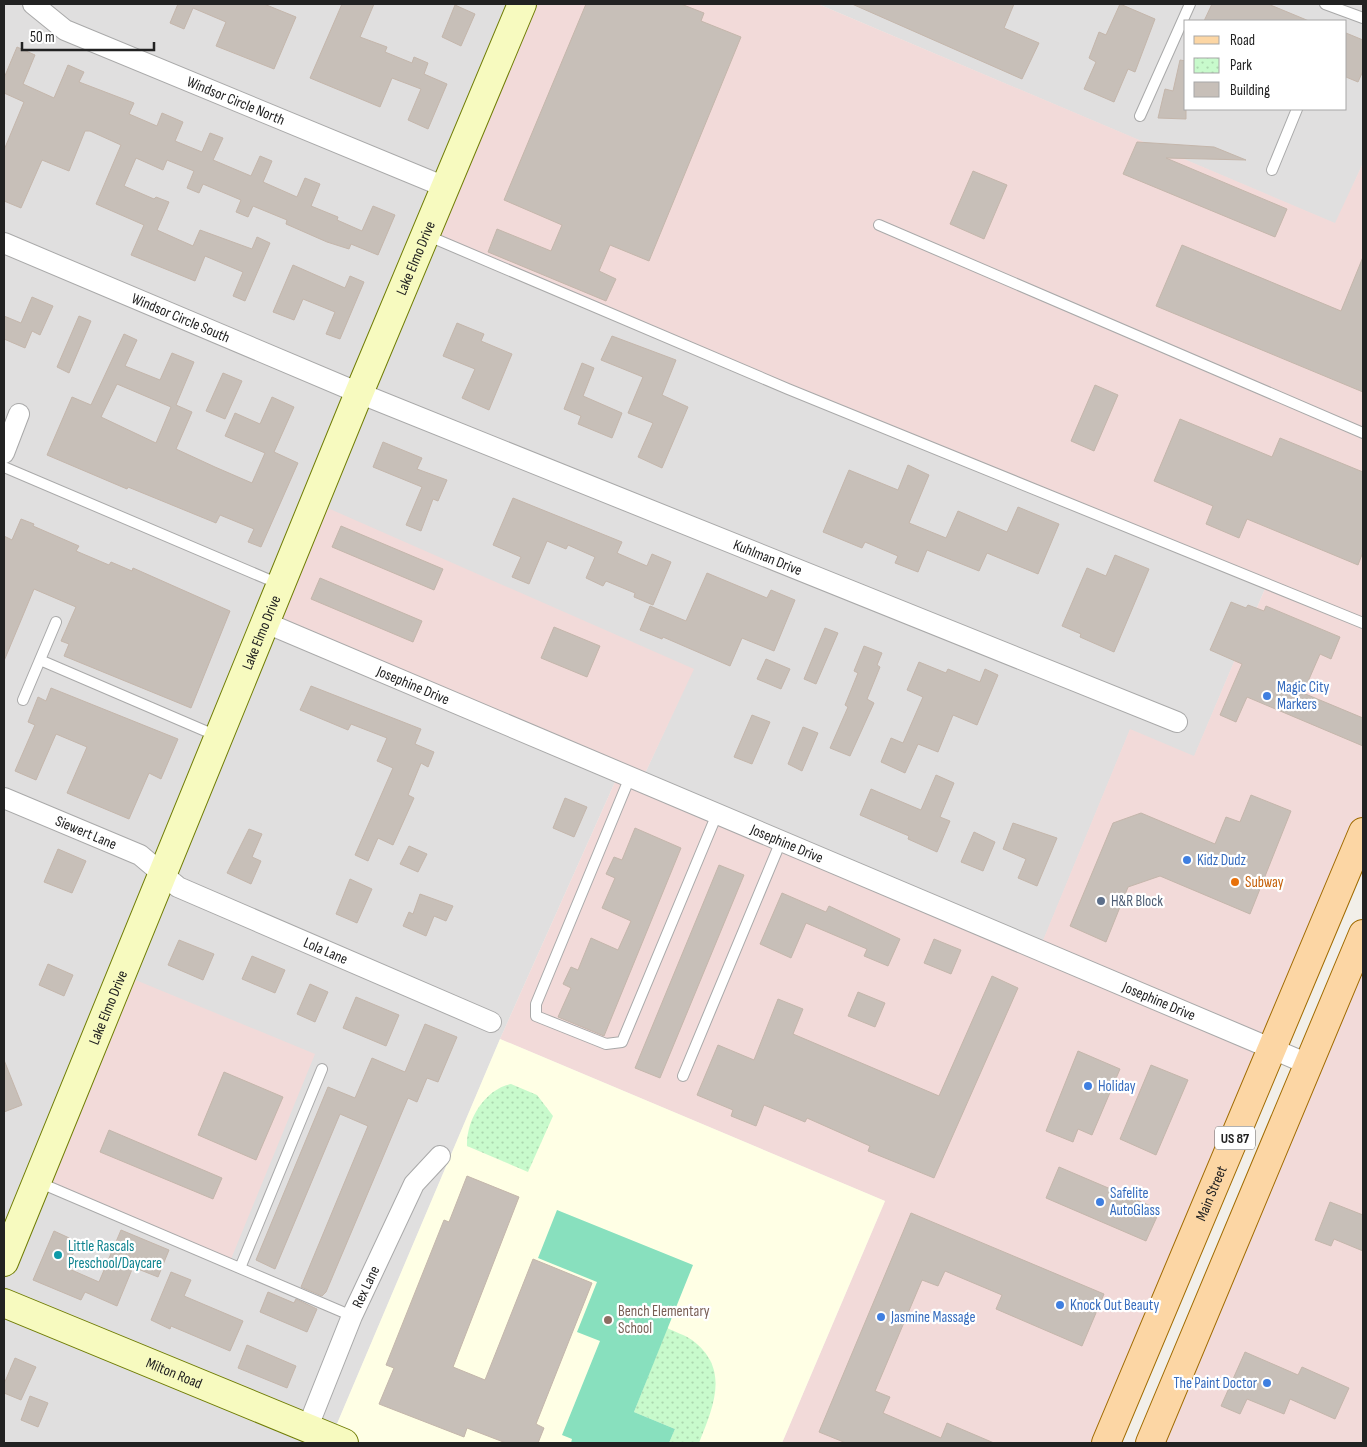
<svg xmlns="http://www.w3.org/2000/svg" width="1367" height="1447" font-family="'Sofia Sans Condensed',sans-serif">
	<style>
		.residential { fill: #e0dfdf; fill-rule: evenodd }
		.commercial { fill: #f2dad9 }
		.education { fill: #ffffe5 }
		.park { fill: url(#park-dots) }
		.pitch { fill: #88e0be }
		.building { fill: #c7bfb8; stroke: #c4b6ab; fill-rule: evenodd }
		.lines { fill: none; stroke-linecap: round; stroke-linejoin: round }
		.lane-casing { stroke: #a9a9a9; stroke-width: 12 }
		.street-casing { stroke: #a9a9a9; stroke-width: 22 }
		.secondary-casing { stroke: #707d05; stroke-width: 30 }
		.primary-casing { stroke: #a06b00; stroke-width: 30 }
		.lane { stroke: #fff; stroke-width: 10 }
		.street { stroke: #fff; stroke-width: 20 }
		.secondary { stroke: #f7fabf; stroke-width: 28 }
		.primary { stroke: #fcd6a4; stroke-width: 28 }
		.shop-dot { fill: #3f7fe0; stroke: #fff; stroke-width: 2 }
		.food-dot { fill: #e8710a; stroke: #fff; stroke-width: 2 }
		.service-dot { fill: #5c6f8a; stroke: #fff; stroke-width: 2 }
		.culture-dot { fill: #0f9aa8; stroke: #fff; stroke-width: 2 }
		.education-dot { fill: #8d6e63; stroke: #fff; stroke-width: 2 }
		.labels { text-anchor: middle; stroke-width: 4.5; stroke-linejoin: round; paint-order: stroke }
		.shield { fill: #fff; stroke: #646464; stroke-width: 1 }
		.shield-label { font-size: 14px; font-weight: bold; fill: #222 }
		.street-label { font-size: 15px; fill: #222; stroke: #fff }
		.shop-label { font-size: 15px; fill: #366cbe; stroke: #fff; text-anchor: start }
		.food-label { font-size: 15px; fill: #c56008; stroke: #fff; text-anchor: start }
		.service-label { font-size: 15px; fill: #4e5e75; stroke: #fff; text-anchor: start }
		.culture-label { font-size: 15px; fill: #0d838f; stroke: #fff; text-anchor: start }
		.education-label { font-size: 15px; fill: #785e54; stroke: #fff; text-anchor: start }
	</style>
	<defs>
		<pattern id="park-dots" width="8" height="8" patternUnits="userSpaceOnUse" patternTransform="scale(1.25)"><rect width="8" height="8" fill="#c8facc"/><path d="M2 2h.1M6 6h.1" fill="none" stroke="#acd6af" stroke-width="1.8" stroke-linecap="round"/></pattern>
	</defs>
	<rect width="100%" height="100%" fill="#f2efe9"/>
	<path class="residential" d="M4,4H522L1267,584L1194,757L1130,730L1039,951L641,782L693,669L619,773L500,1039L331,1438L341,1443H4Z
		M818,4H1363V163L1336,224ZM1186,21H1346V109H1186Z"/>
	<path class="commercial" d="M522,4H818L1335,223L1363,163V832L1106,1443H782L885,1201L500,1039L619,773L264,622L314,502L694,669L641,782L1039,950L1130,729L1194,756L1267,584L425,235Z
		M1363,934V1443H1150Z
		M121,974L315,1054L229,1264L36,1182Z"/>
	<path class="education" d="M500,1039L885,1201L782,1443H343L331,1438Z"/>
	<path class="park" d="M511,1084L537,1095L553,1116L528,1172L467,1146C466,1120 485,1089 511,1084Z
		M667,1328C675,1332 685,1335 692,1340C731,1369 713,1407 699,1443H669L675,1429L634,1412Z"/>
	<path class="pitch" d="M557,1210L693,1265L634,1412L675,1429L669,1443H571L572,1439L562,1435L600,1341L577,1332L597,1282L538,1258Z"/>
	<path class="building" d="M178,4H264L296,17L274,69L216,46L226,22L193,8L184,29L170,23Z
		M342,4H374L360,37L387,47L385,52L412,63L414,57L428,63L424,74L447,84L428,129L408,120L421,89L392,78L380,107L310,78Z
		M586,4H681L704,13L701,21L741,37L649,261L610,245L599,271L616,279L606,301L488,252L497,229L551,251L562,225L504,200Z
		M852,4H1014L1004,28L1039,43L1022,79Z
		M1120,4L1155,19L1135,72L1128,69L1114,102L1084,89L1096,62L1089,58L1099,32L1106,35Z
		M1212,4H1268L1309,21H1204Z
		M455,5L475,14L461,46L442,37Z
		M1346,33L1363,40V71L1358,82L1346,77Z
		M17,47L35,55L23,84L54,98L68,65L84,72L79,82L134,103L129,114L157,126L162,113L183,122L175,141L202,152L210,133L223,138L213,160L251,176L260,156L272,161L263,182L297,197L305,178L320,184L311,206L338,217L337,220L362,231L373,206L395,215L378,255L351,244L349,249L327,242L286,224L287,220L253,206L248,217L236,212L241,200L203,184L199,193L187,188L194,171L167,160L163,170L136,158L124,186L154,199L156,197L169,202L157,230L193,246L200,230L252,249L257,237L270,243L245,301L233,296L243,272L205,256L195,281L131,255L144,225L96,204L121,145L90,131H85L69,171L42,160L21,208L4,201V150L24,102L4,93V78Z
		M1180,60L1186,61V119L1158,118L1165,89L1173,91Z
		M1137,142L1214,147L1246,160L1166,158L1287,209L1275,237L1123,174Z
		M973,171L1007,185L984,239L950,224Z
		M1182,245L1341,311L1363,257V392L1156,306Z
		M293,265L345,288L350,276L364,282L340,339L326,334L335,312L303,299L294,320L273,312Z
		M32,297L53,306L40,335L32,331L25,348L4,339V316L21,323Z
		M79,316L91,321L69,373L57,367Z
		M457,323L484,334L481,341L512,354L489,410L462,398L475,369L443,356Z
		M124,334L137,340L125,366L160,380L172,353L194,362L176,405L192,412L176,449L215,467L252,483L265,453L225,436L235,413L260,424L272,397L294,407L274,452L298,463L261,547L248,542L254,529L220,515L216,523L128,487L127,489L47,455L72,397L91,405ZM117,384L171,407L156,443L101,417Z
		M612,336L676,360L662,395L688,407L662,468L638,457L653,423L628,413L643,377L601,360Z
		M582,363L594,368L583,396L622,413L612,438L578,424L581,416L564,409Z
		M223,373L242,381L225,419L206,411Z
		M1095,385L1118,395L1094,451L1071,441Z
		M1180,419L1272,457L1280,438L1363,472V552L1358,565L1247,519L1239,538L1206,524L1213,506L1154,481Z
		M383,442L422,458L417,469L447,480L438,501L433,499L421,531L406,525L422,487L373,467Z
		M908,465L929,475L909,523L946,538L958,511L1007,532L1018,507L1059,524L1038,574L987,553L979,571L927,550L918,572L895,563L898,556L865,542L862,548L823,532L849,470L898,490Z
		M513,498L622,542L617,553L647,566L652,554L671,562L653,605L634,597L635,593L606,581L603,586L586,578L595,557L568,545L566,549L547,541L529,584L512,577L521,557L493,545Z
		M21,519L34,524L33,526L79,546L76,551L109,565L111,562L132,571L133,568L230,611L191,708L64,656L69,644L61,641L76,607L34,589L4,661V536L12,540Z
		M341,526L443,569L434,590L332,547Z
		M1115,555L1149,569L1114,652L1080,637L1081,634L1062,626L1087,568L1106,576Z
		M707,573L767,598L771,590L795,600L774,651L742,638L730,666L663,637L662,639L640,630L650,606L686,621Z
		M320,578L422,621L413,642L311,599Z
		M1231,602L1246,608L1248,605L1264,611L1266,606L1340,637L1331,659L1320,654L1303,693L1363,718V746L1247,697L1236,722L1220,715L1242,664L1210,650Z
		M554,627L600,646L587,677L541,658Z
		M825,628L838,633L816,684L804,679Z
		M864,646L882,653L877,665L880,667L867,699L874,703L850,756L830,748L848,707L845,705L858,673L854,671Z
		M766,659L790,669L781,689L757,679Z
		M919,662L946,673L948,669L980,682L985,669L998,675L977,725L953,715L938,752L918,744L905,773L881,762L891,738L903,743L923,697L907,690Z
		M311,686L421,729L415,744L434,752L428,767L421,763L408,795L414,798L393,845L378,838L368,861L355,855L393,768L377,761L387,738L351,724L348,730L300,710Z
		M51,688L178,739L161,779L149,773L129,819L67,793L87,747L56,734L36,780L15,771L35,725L28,722L38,697L46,701Z
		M752,715L770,722L752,764L734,757Z
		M803,727L818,733L802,771L788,764Z
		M936,775L954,783L940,817L950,821L937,852L908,839L909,836L860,815L871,789L921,810Z
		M1251,795L1291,811L1250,914L1160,876L1128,887L1106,942L1070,926L1113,823L1141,813L1215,844L1226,817L1240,822Z
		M565,798L587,807L574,837L553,828Z
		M1013,823L1057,838L1037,886L1018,878L1026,859L1003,849Z
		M635,828L681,848L604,1036L558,1017L571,988L563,984L571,967L578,970L591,938L618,950L631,921L602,908L615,878L606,874L614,857L622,860Z
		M249,829L262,834L252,857L261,861L251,884L227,873Z
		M974,832L995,842L983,871L961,862Z
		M409,846L427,854L418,872L400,864Z
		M58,849L86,861L72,893L44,882Z
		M719,865L744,875L660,1078L635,1068Z
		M350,879L372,889L357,923L336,914Z
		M782,893L826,912L829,906L900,939L888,966L864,956L867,949L806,923L791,958L760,944Z
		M420,894L453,906L446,921L434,916L426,936L403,926L409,912L413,914Z
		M934,939L961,950L951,974L924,963Z
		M179,940L214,954L203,980L168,965Z
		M252,956L285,970L275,993L242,979Z
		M48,964L73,975L64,996L39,985Z
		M992,976L1018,988L934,1178L868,1151L870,1146L807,1118L805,1122L764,1105L756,1126L731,1116L733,1110L697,1095L718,1045L754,1060L778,999L803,1009L793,1034L939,1096Z
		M310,984L328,992L315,1022L297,1014Z
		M858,992L885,1003L875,1027L848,1016Z
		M356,997L399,1015L386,1046L343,1028Z
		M425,1024L457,1037L438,1082L427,1078L417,1102L408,1098L326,1292L322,1296L301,1287L368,1126L340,1114L275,1269L256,1260L328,1087L355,1098L372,1058L405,1072Z
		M1078,1051L1120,1069L1092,1135L1078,1129L1073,1142L1046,1131Z
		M4,1060L22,1105L4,1112Z
		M1151,1065L1188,1080L1156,1155L1120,1139Z
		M224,1072L283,1097L256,1160L198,1135Z
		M109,1130L222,1178L213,1199L100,1152Z
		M1059,1167L1160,1210L1146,1241L1046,1198Z
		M467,1176L519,1197L453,1367L485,1380L533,1259L592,1283L536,1424L544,1428L538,1443H506L467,1428L464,1437L379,1404L394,1368L386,1365L444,1220L449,1222Z
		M1330,1202L1363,1215V1251L1334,1239L1331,1246L1315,1240Z
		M911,1213L1104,1294L1082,1346L996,1309L1002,1295L945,1271L938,1286L922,1280L875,1391L890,1397L883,1413L941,1438L947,1423L994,1443H846L819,1432Z
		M121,1230L169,1250L158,1277L133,1267L117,1306L85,1292L81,1300L33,1280L54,1231L78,1242L67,1268L99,1282Z
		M171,1272L191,1280L184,1296L243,1321L230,1351L171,1326L170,1329L151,1320Z
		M268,1292L294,1303L296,1299L317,1309L307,1332L260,1312Z
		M247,1345L296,1366L287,1388L238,1368Z
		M1245,1352L1298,1375L1302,1367L1349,1388L1335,1419L1290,1399L1284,1414L1247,1399L1240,1414L1221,1406Z
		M15,1358L36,1367L21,1400L4,1393V1384Z
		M30,1396L48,1403L38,1427L21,1420Z"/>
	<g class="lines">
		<g class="lane-casing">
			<path id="lane" d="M1325,4L1363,18
				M1140,116L1190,4
				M1272,170L1297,109
				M879,225L1363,433
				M426,235L788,389L1363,623
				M4,467L279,584
				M40,660L217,736
				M23,700L56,622
				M630,777L536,1004V1016L606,1044L622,1042L717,814
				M683,1076L781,841
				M38,1182L352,1316
				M240,1268L322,1069"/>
		</g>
		<g class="street-casing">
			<g id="street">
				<path id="s1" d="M33,4L65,30L445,187"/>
				<path id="s2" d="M4,243L359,393L1177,722"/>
				<path d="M4,453L19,414"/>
				<path id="s3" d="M264,622L1308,1064"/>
				<path id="s4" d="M4,798L140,855L178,887L491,1022"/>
				<path id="s5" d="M307,1429L352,1316L414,1184L440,1156"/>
			</g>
		</g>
		<g class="secondary-casing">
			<g id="secondary">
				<path id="s6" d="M4,1262L359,393L522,4"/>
				<path id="s7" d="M4,1303L344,1443"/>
			</g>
		</g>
		<g class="primary-casing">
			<g id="primary">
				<path id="s8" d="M1106,1443L1363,832"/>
				<path d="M1150,1443L1363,934"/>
			</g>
		</g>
		<use href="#lane" class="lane"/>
		<use href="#street" class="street"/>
		<use href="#secondary" class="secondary"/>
		<use href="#primary" class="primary"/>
	</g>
	<g class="shop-dot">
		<circle cx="1267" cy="696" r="5"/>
		<circle cx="1187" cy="860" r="5"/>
		<circle cx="1088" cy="1086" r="5"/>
		<circle cx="1100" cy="1202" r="5"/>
		<circle cx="1060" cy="1305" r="5"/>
		<circle cx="881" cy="1317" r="5"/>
		<circle cx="1267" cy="1383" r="5"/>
	</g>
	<circle class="food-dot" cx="1235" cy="882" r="5"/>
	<circle class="service-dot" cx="1101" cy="901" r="5"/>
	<circle class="culture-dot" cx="58" cy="1255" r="5"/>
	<circle class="education-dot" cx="608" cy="1320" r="5"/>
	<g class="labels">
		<rect class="shield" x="1215" y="1126.5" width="40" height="23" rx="4"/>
		<g class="shield-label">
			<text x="1235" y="1143">US 87</text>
		</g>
		<g class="street-label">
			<text dy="5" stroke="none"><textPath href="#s1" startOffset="226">Windsor Circle North</textPath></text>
			<text dy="5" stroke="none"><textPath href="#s6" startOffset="1085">Lake Elmo Drive</textPath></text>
			<text dy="5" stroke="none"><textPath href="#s2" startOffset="192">Windsor Circle South</textPath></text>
			<text dy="5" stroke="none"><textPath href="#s2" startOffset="826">Kuhlman Drive</textPath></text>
			<text dy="5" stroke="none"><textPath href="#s6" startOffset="680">Lake Elmo Drive</textPath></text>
			<text dy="5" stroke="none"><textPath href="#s3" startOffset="162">Josephine Drive</textPath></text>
			<text dy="5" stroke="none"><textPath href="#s4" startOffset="89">Siewert Lane</textPath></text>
			<text dy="5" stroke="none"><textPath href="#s3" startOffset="568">Josephine Drive</textPath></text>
			<text dy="5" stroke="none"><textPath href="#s4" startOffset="358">Lola Lane</textPath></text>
			<text dy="5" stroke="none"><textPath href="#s3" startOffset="972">Josephine Drive</textPath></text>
			<text dy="5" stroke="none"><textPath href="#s6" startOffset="275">Lake Elmo Drive</textPath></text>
			<text dy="5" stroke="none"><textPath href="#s8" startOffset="271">Main Street</textPath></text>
			<text dy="5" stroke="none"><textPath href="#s5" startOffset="154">Rex Lane</textPath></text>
			<text dy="5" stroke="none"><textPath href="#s7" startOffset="184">Milton Road</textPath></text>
		</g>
		<g class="shop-label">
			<text x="1277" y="692">Magic City<tspan x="1277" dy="17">Markers</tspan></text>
			<text x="1197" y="865">Kidz Dudz</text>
			<text x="1098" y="1091">Holiday</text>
			<text x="1110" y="1198">Safelite<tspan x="1110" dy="17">AutoGlass</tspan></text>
			<text x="1070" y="1310">Knock Out Beauty</text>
			<text x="891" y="1322">Jasmine Massage</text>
			<text x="1257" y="1388" text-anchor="end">The Paint Doctor</text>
		</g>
		<g class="food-label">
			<text x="1245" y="887">Subway</text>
		</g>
		<g class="service-label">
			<text x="1111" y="906">H&amp;R Block</text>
		</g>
		<g class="culture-label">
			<text x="68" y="1251">Little Rascals<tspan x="68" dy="17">Preschool/Daycare</tspan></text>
		</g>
		<g class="education-label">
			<text x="618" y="1316">Bench Elementary<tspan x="618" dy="17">School</tspan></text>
		</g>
	</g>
	<rect width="1367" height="1447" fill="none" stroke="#222222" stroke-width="10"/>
	<rect x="1184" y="20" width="162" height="90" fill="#ffffff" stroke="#a7a7a7"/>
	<rect x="1194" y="36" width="25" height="8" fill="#fcd6a4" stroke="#a7a7a7"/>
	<text x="1230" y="45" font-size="15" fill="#222222">Road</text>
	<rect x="1194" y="58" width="25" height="15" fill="url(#park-dots)" stroke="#a7a7a7"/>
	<text x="1230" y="70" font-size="15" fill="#222222">Park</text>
	<rect x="1194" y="82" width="25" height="15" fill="#c7bfb8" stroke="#a7a7a7"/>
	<text x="1230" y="95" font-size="15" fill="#222222">Building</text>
	<path d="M22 42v8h132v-8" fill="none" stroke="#222222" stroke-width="2.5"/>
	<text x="30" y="42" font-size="15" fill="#222222" stroke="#ffffff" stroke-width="4" paint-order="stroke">50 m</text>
</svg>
